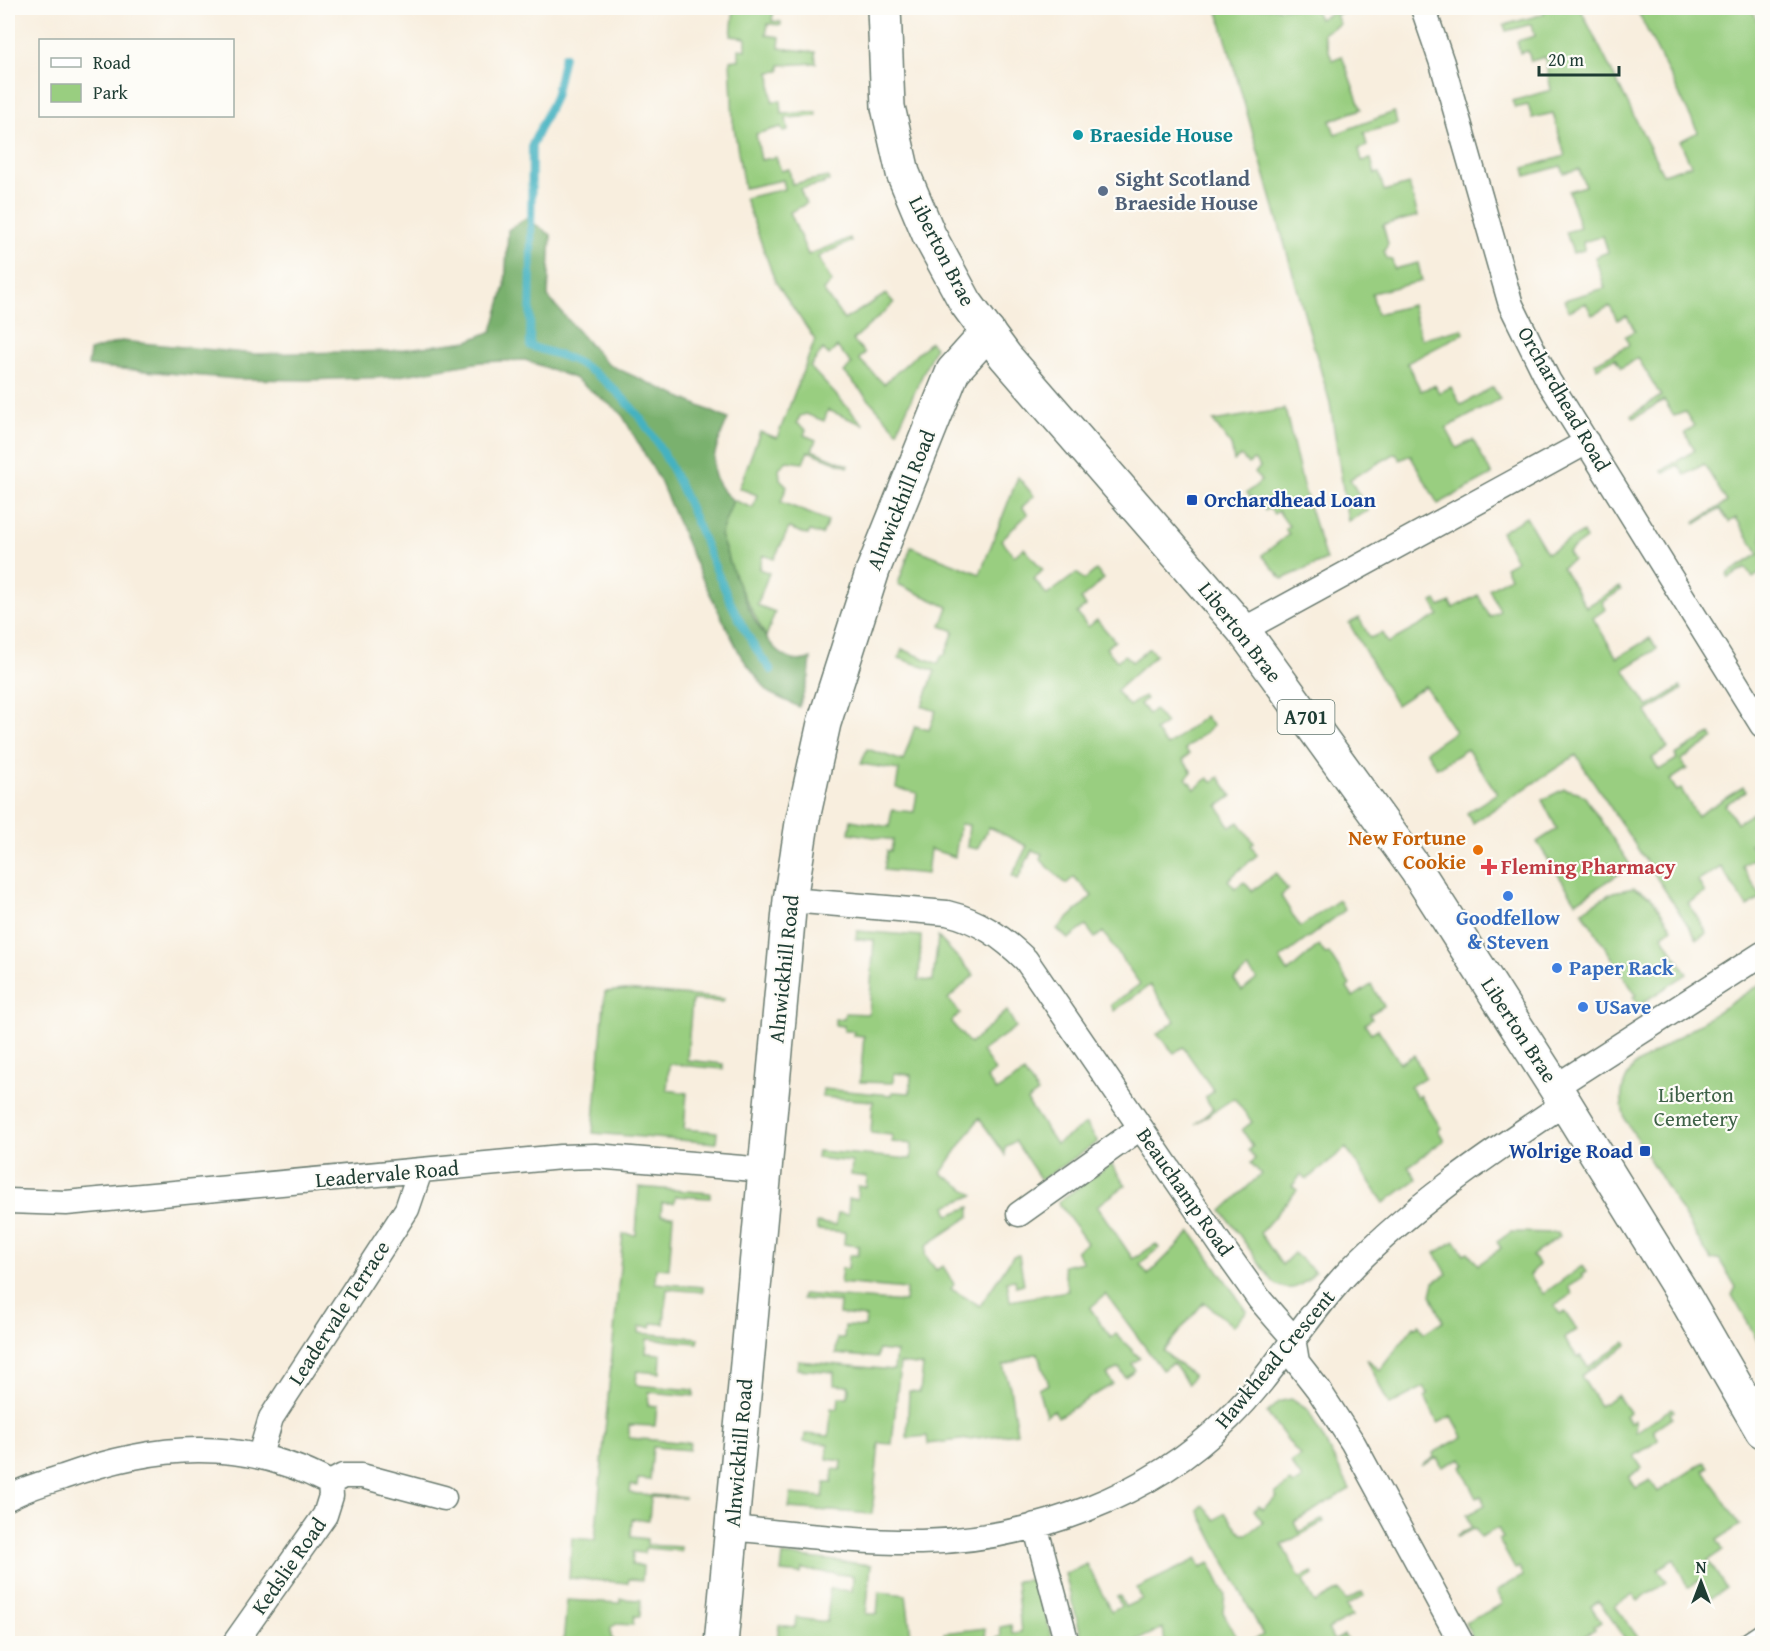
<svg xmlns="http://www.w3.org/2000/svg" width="1770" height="1651" font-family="'Gentium Book Plus',serif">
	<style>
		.green { fill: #99ce80; stroke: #5c865a; stroke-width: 1.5; fill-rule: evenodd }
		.forest { fill: #7ab16e; stroke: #4c7751; stroke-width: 1.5 }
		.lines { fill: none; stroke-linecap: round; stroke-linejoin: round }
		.stream { stroke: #45b2c1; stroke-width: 8 }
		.street-casing { stroke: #6b7b70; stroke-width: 27 }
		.secondary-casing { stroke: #6b7b70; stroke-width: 36 }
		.primary-casing { stroke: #6b7b70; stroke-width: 36 }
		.street { stroke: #fff; stroke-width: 24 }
		.secondary { stroke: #fff; stroke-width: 33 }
		.primary { stroke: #fff; stroke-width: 33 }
		.culture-dot { fill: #0f9aa8; stroke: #fdfcf7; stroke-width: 2 }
		.service-dot { fill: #5c6f8a; stroke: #fdfcf7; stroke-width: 2 }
		.transit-dot { fill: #1a4fb4; stroke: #fdfcf7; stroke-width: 2 }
		.food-dot { fill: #e8710a; stroke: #fdfcf7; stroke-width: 2 }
		.health-dot { fill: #e0444e; stroke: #fdfcf7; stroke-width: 2 }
		.shop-dot { fill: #3f7fe0; stroke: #fdfcf7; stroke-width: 2 }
		.labels { text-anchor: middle; stroke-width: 4.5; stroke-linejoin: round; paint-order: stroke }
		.shield { fill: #fdfcf7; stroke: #62766e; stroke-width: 1.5 }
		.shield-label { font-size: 20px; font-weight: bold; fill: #1f3d34 }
		.culture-label { font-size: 21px; font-weight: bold; fill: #0d838f; stroke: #fdfcf7; text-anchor: start }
		.service-label { font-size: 21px; font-weight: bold; fill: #4e5e75; stroke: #fdfcf7; text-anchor: start }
		.street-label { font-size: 21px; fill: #1f3d34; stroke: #fdfcf7 }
		.transit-label { font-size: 21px; font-weight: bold; fill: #164399; stroke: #fdfcf7; text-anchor: start }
		.food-label { font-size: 21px; font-weight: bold; fill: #c56008; stroke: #fdfcf7; text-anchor: end }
		.health-label { font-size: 21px; font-weight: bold; fill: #be3a42; stroke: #fdfcf7; text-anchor: start }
		.shop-label { font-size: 21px; font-weight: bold; fill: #366cbe; stroke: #fdfcf7; text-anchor: start }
		.park-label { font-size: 21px; fill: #3e6147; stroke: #fdfcf7 }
	</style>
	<rect width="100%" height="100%" fill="#fdfcf7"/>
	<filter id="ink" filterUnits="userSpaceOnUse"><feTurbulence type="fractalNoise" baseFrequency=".0167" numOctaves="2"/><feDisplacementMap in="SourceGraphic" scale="12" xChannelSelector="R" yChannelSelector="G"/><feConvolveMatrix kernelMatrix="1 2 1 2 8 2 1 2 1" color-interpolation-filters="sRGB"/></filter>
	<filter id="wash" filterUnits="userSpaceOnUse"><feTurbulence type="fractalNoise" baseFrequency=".008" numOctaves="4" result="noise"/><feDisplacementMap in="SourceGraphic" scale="24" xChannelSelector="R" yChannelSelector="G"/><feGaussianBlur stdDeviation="1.35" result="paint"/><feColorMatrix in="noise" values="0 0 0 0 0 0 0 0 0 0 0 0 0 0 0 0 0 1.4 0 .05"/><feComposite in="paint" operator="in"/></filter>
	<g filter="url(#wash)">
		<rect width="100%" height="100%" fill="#f8eede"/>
		<path class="green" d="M734,8H774L772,21L781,22V25L768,24L766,35L780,37L779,48L815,52L816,63L780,65V71L770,72L772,101H781L782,114L816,112L817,116L786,118L788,131L783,132L781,127L756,134L761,160L776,157L781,171L789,169L792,184L828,177L829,181L823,182L824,184L800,189L806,204L790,212L808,255L850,238L851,241L818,257L832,282L823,290L844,320L886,294L894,303L853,340L865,353L859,359L884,384L930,342L935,347L897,431L844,372L852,364L837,347L829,355L823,349L810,367L864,425L828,410L824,421L806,414L800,416L797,423L806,430L804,435L816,440L812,450L848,465V467L808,451L803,463L787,461L779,468L780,479L787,486L781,502L828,521L822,535L810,531L808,535L789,528L774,559L763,555L759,569L769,573L757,605L775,612L766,637L736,580L720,535L733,500L753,508L757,495L739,488L760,432L777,438L815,340L775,281L745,198L785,189L783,180L744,188L733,121L730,60H739V49L746,50V38L731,36Z
			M1217,8H1314L1319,19L1342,8H1351L1336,15L1340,24L1323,33L1332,60L1342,56L1361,109L1330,121L1335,134L1394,112L1397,124L1364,133L1367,146L1359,149L1362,161L1371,159L1375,174L1379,173L1384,191L1409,184L1418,216L1383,225L1388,244L1384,251L1387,259L1392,260L1394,269L1418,263L1422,281L1372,293L1377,314L1412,305L1421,339L1462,329L1464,333L1407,363L1421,391L1435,385L1439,393L1451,387L1461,405L1493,387L1500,399L1446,428L1457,448L1473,440L1492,475L1438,504L1410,455L1400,460L1396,453L1350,479L1368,511L1348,521L1330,403Z
			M1543,8H1580L1663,174L1691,165L1680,141L1698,132L1636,8H1751L1762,31V333L1760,334L1762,345V572L1753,578L1746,568L1729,578L1727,574L1759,554L1736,518L1729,522L1720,509L1696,524L1694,523L1727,502L1704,464L1685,475L1678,465L1664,473L1662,471L1695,450L1685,433L1694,426L1685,412L1674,416L1664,400L1634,418L1632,415L1661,396L1638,358L1621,368L1615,358L1597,368L1595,363L1629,345L1625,336L1635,331L1627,316L1617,320L1610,306L1592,315L1586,303L1569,311L1564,300L1605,288L1595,257L1608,252L1603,236L1583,242L1584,250L1573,253L1566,232L1580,228L1569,191L1585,186L1579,169L1564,173L1561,166L1526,176L1524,168L1565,156L1553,113L1532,118L1528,105L1515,108L1512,101L1551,90L1545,57L1531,61L1528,51L1520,53L1517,41L1535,36L1532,24L1506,31L1504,25L1544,14Z
			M1285,409L1303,486L1326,560L1282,579L1262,555L1289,534L1285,529L1289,526L1278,511L1274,514L1269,508L1266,510L1259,502L1256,504L1247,493L1261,481L1255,473L1260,467L1254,460L1248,464L1241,456L1234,461L1231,445L1213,421Z
			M1018,477L1034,496L1022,507L1028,514L1001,540L1014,556L1024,548L1043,570L1034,579L1047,595L1077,573L1084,580L1096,570L1104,579L1081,599L1086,606L1077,613L1088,627L1097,620L1115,641L1106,648L1117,661L1125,655L1132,662L1149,648L1156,655L1116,691L1129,706L1144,696L1146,699L1140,704L1148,714L1154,709L1166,723L1155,731L1167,746L1205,716L1213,726L1185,749L1189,754L1183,760L1192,772L1186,778L1195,789L1208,778L1212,782L1219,777L1232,796L1218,806L1230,827L1239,822L1254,843L1251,845L1257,855L1228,880L1235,888L1244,882L1252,891L1276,873L1288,890L1281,896L1300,927L1339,900L1345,910L1280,959L1288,972L1319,945L1325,954L1329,953L1350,985L1347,988L1353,997L1371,985L1384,1006L1370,1014L1372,1019L1365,1024L1371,1033L1378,1029L1400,1063L1414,1055L1425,1077L1410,1087L1417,1097L1420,1095L1441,1128L1438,1130L1444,1140L1408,1167L1417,1179L1384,1203L1346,1148L1307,1179L1301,1175L1292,1186L1297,1190L1260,1233L1282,1265L1294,1253L1315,1272C1303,1285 1291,1295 1274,1283L1222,1211L1261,1174L1251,1163L1255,1159L1249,1150L1253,1146L1242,1130L1252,1122L1234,1098L1195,1124L1213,1109L1205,1098L1214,1091L1183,1047L1174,1053L1157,1034L1175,1021L1150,985L1114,1011L1111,1005L1140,984L1103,932L1095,938L1086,926L1068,939L1057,929L1092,896L1074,877L1066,884L1040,859L1042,854L1032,850L1018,879L1012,876L1027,846L989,827L977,849L967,847L969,825L960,824L955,857L930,849L927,874L884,870L887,851H891L893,840L849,833L851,820L889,827L892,810L914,812L917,793L896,788L899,770L861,764L867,749L903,761L915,726L929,730L936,711L922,706L935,671L899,658L902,649L938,664L942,655H945L954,631L941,626L948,607L898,584L911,547L980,574ZM1248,969L1257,979L1242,991L1234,980Z
			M1526,517L1547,553L1583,532L1586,539L1568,552L1573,560L1562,567L1586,607L1619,587L1621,590L1602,602L1606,609L1593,618L1617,658L1650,638L1657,649L1624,669L1648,707L1680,687L1682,689L1646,712L1668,748L1652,758L1659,770L1677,759L1675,755L1710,734L1713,739L1681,760L1687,769L1670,780L1677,791L1681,789L1697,816L1743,787L1746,791L1725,805L1737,823L1762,807V837L1750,844L1758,856L1742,866L1762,898L1747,907L1721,867L1698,881L1705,893L1688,903L1707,933L1697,939L1576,755L1473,823L1467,813L1497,793L1467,749L1437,768L1426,751L1455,731L1425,686L1396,705L1349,623L1359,618L1370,638L1382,633L1388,643L1439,615L1432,602L1436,600L1440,607L1450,602L1453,608L1478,595L1490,617L1500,611L1489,589L1510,577L1505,567L1516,561L1501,532Z
			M1564,789L1578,792L1585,797L1631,866L1576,902L1537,842L1557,829L1542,800Z
			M1634,888L1651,897L1672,928L1662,935L1687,974L1639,1005L1633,997L1636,995L1582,911L1613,892Z
			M857,931L921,936L919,980L933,981L938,937L974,975L948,999L960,1013L951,1022L970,1044L1007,1011L1016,1027L982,1051L995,1071L987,1078L996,1091L1024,1073L1038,1093L1027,1101L1056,1144L1086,1124L1098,1142L1041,1180L1015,1141L1005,1147V1155L979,1118L941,1173L974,1195L946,1206L949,1215L970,1207V1216L927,1245L925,1255L936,1270L943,1266L954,1284L951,1289L980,1306L1013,1256L1019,1255L1024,1284L1016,1286L1015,1280L1007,1281L1010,1301L1068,1291L1063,1266L1083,1262L1076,1251L1087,1243L1058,1202L1111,1164L1126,1185L1097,1206L1133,1259L1156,1244L1159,1248L1140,1264L1148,1275L1191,1232L1247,1311L1233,1326L1204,1302L1163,1351L1193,1376L1188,1384L1173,1363L1162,1370L1106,1294L1090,1308L1111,1338L1116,1334L1140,1358L1132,1364L1135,1370L1125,1377L1119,1368L1107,1374L1113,1384L1058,1417L1054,1410L1046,1415L1038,1389L1049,1384L1037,1353L1003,1366L1010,1387L1017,1433L928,1444L927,1436L907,1438L909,1391L920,1392L923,1366L900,1363L892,1444L879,1443L872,1514L789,1508L791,1494L823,1497L825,1483H832L833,1469L841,1470L842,1461L827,1459L828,1444L804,1442L805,1434L829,1436L831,1408L838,1409L839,1397H848L849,1386L834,1385V1372L797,1369L798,1361L894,1370L896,1352L878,1350L877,1358L836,1354L837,1338H844L845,1326L865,1327L866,1317L839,1314L840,1302L802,1299L803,1294L905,1302L906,1289L840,1283L842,1268L848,1269L849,1255H858L859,1246L844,1244L845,1232L817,1230V1223L836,1225L838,1213L848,1214L849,1199H857L858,1186L866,1187L867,1177L851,1175L852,1162L817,1158L818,1151L911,1159L912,1144L892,1142V1135L871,1133L873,1101L822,1097L823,1089L892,1095V1092L910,1093L911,1075L894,1073L893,1083L860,1082L864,1036L853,1035L854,1031H844V1026L835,1025V1019H844L845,1013L869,1014L874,940L856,939Z
			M1762,983V1348L1732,1295L1736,1287L1719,1259L1711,1260L1626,1121C1618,1099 1621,1084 1634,1066Z
			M625,990L724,999L723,1002L692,1000L687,1060L723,1064V1069L669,1064L667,1090L687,1093L684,1129L717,1132L716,1143L593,1133L605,992Z
			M639,1187L710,1193V1198L675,1196L674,1203H662L661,1215L673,1216L669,1269L656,1268L655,1283L703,1287V1292L667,1289L664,1324L652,1323L651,1327H639V1333L699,1338L698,1343L647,1339L646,1353L661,1354L660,1373L637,1371L636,1385L694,1390V1396L649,1392L648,1405L657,1406L655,1426L629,1425V1438L690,1443L689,1450L653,1447L650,1480L638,1479L637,1486L631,1485L630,1493L685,1498L651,1497L649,1520L632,1519L631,1537L647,1539V1545L681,1547V1551L645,1548L644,1553L633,1552L632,1565L643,1566L642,1580L629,1579L628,1583L569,1578L572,1538L595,1540L623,1234L636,1235Z
			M1511,1232L1558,1233L1560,1236L1532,1256L1539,1265L1530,1275L1543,1294L1582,1266L1586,1272L1581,1275L1583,1277L1568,1287L1572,1294L1554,1306L1560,1314L1564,1311L1577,1330L1564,1338L1577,1357L1580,1356L1588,1367L1625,1342L1627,1345L1581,1376L1600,1406L1617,1395L1629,1412L1625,1416L1630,1423L1635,1420L1636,1432L1672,1408L1674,1411L1670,1413L1672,1417L1653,1430L1659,1440L1634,1456L1642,1468L1629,1477L1636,1488L1650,1480L1658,1492L1704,1462L1708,1467L1704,1470L1740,1525L1717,1540L1723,1550L1708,1560L1726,1588L1710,1599L1698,1581L1688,1588L1674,1559L1658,1569L1667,1582L1638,1601L1633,1594L1615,1606L1642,1643H1628L1599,1601L1591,1606L1601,1622L1593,1627L1595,1630L1574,1643H1475L1465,1623L1503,1604L1497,1590L1523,1576L1519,1568L1515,1569L1499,1540L1503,1538L1498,1528L1480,1537L1475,1528L1457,1537V1535L1472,1527L1467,1515L1485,1505L1481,1496L1477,1498L1461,1467L1465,1465L1461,1458L1442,1467L1437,1458L1421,1466L1434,1457L1433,1453L1463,1437L1452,1416L1438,1423L1425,1397L1428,1395L1424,1387L1389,1405L1367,1359L1380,1370L1414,1326L1416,1327L1419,1324L1424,1333L1443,1321L1431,1295L1434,1282L1447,1274L1435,1253L1455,1241L1464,1254L1468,1252L1478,1265L1501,1248L1497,1242Z
			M1291,1399L1308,1410L1350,1489L1294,1522L1299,1532L1323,1519L1324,1522L1282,1545L1300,1578L1312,1572L1313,1575L1303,1581L1315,1603L1339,1590L1346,1601L1362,1592L1364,1596L1346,1606L1352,1616L1328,1629L1334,1641L1344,1635L1349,1643H1247L1263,1635L1198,1510L1203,1505L1215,1520L1225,1513L1242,1534H1247L1263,1522L1254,1510L1259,1506L1262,1509L1277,1497L1275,1494L1290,1482L1293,1485L1302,1479L1291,1463L1300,1456L1267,1413L1278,1402Z
			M783,1555L871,1565L866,1614H877L879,1592L906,1595L912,1643L777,1642L779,1625L795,1627L796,1618L827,1622L830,1589L852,1591L853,1576L802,1569L801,1574L781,1572Z
			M1197,1559L1201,1567L1210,1563L1225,1594L1223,1612L1240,1643H1165L1163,1628L1131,1643H1083L1065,1574L1087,1564L1111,1611L1121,1606L1117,1597L1120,1596L1125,1607L1142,1599L1137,1588Z
			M1037,1579L1053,1643H945L944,1633L985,1628L986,1638L991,1642L1001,1636L1000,1627L1011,1625L1012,1633L1021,1632L1016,1581Z
			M620,1599L641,1600L640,1616H634L633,1625L616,1624L611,1628V1637L615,1642L634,1643H563L567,1600L620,1603Z"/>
		<path class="forest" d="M526,218L551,235L548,297L607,364L728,419C715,449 701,477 733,500L720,535C731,565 766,680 811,658L809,677L799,707L769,693L741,656L700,574L660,481L621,413L574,378L525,360L481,362L393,377L307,380L237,379L88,366L90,351L121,341L255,354L391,351L468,341L492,331L505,286L508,230Z"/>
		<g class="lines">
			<path class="stream" d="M564,56L555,97L532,145L530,346C547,352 567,356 582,365C689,429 699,578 771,670"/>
		</g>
	</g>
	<g filter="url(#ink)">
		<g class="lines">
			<g class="street-casing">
				<path id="street" d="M1423,8L1442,63L1511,305L1548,380L1762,725
					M1243,630L1587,442
					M790,900L947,913C980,921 1002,937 1026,960L1223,1248L1260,1300L1293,1338L1297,1362L1318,1389L1353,1443L1462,1644
					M1555,1087L1762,954
					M8,1201L66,1203L561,1157L595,1156L766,1170
					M1019,1214L1140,1128
					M260,1455L271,1418L407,1209L420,1171
					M330,1483L343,1476H362L444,1498
					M8,1498C25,1488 44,1483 63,1477C155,1444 242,1436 330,1483L331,1496L325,1515L234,1644
					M1035,1525L1067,1644
					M732,1528C795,1534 858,1543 921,1542C1031,1540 1151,1497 1229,1418C1275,1373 1307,1314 1352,1268C1414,1204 1491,1153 1565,1103
					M1750,1644L1762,1636"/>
			</g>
			<g class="secondary-casing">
				<path id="secondary" d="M721,1644L790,900L802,823L824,723L873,570L953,371L988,332"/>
			</g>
			<g class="primary-casing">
				<path id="primary" d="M884,8L888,107L903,173L929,235L966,303L1005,356L1243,630L1417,871L1555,1087L1686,1299L1762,1431"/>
			</g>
			<use href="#street" class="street"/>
			<use href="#secondary" class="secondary"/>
			<use href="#primary" class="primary"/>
		</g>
	</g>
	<circle class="culture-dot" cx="1078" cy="135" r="6"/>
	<circle class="service-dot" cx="1103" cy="191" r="6"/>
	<g class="transit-dot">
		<rect x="1186" y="494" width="12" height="12" rx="3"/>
		<rect x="1639" y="1145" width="12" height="12" rx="3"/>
	</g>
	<circle class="food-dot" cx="1478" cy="850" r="6"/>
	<path class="health-dot" d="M1486 858h6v6h6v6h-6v6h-6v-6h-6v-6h6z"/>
	<g class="shop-dot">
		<circle cx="1508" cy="896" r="6"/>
		<circle cx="1557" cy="968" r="6"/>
		<circle cx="1583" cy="1007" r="6"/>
	</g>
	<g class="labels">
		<rect class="shield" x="1277.5" y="700" width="57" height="34" rx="4.5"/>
		<g class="shield-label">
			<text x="1306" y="724">A701</text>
		</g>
		<g class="culture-label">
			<text x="1090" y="142">Braeside House</text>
		</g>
		<g class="service-label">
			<text x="1115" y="186">Sight Scotland<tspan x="1115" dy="24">Braeside House</tspan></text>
		</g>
		<g class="street-label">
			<text transform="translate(942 251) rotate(63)" y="7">Liberton Brae</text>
			<text transform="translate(1564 399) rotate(60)" y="7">Orchardhead Road</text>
			<text transform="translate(901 500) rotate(-68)" y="7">Alnwickhill Road</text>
			<text transform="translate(1240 632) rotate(52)" y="7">Liberton Brae</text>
			<text transform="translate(784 969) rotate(-84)" y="7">Alnwickhill Road</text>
			<text transform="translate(1519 1030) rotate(57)" y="7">Liberton Brae</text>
			<text transform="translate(387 1174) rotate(-5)" y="7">Leadervale Road</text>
			<text transform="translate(1185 1192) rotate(55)" y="7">Beauchamp Road</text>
			<text transform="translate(339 1313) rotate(-57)" y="7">Leadervale Terrace</text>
			<text transform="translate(1275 1359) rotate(-50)" y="7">Hawkhead Crescent</text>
			<text transform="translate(739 1453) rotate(-85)" y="7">Alnwickhill Road</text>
			<text transform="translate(289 1566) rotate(-55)" y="7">Kedslie Road</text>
		</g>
		<g class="transit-label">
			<text x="1204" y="507">Orchardhead Loan</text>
			<text x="1633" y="1158" text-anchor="end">Wolrige Road</text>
		</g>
		<g class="food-label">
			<text x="1466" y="845">New Fortune<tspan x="1466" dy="24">Cookie</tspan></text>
		</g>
		<g class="health-label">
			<text x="1501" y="874">Fleming Pharmacy</text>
		</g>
		<g class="shop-label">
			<text x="1508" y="925" text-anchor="middle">Goodfellow<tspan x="1508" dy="24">&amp; Steven</tspan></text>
			<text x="1569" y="975">Paper Rack</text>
			<text x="1595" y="1014">USave</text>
		</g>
		<g class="park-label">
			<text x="1696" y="1102">Liberton<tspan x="1696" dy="24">Cemetery</tspan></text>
		</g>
	</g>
	<rect width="1770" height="1651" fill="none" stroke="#fdfcf7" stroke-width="30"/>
	<rect x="39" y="39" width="195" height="78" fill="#fdfcf7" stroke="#a4b0a9" stroke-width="1.5"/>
	<rect x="51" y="58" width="30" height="9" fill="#ffffff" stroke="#a4b0a9" stroke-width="1.5"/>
	<text x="93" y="69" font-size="18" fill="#1f3d34">Road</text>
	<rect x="51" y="84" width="30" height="18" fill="#99ce80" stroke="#a4b0a9" stroke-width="1.5"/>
	<text x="93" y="99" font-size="18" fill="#1f3d34">Park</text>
	<g transform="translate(1701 1582)" stroke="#fdfcf7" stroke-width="4.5" paint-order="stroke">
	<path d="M0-4.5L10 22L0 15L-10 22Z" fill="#1f3d34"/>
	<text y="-9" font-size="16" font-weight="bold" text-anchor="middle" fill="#1f3d34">N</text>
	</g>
	<path d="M1539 66v9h80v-9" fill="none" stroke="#1f3d34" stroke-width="3"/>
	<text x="1548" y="66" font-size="18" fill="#1f3d34" stroke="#fdfcf7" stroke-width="4.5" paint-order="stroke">20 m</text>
</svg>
